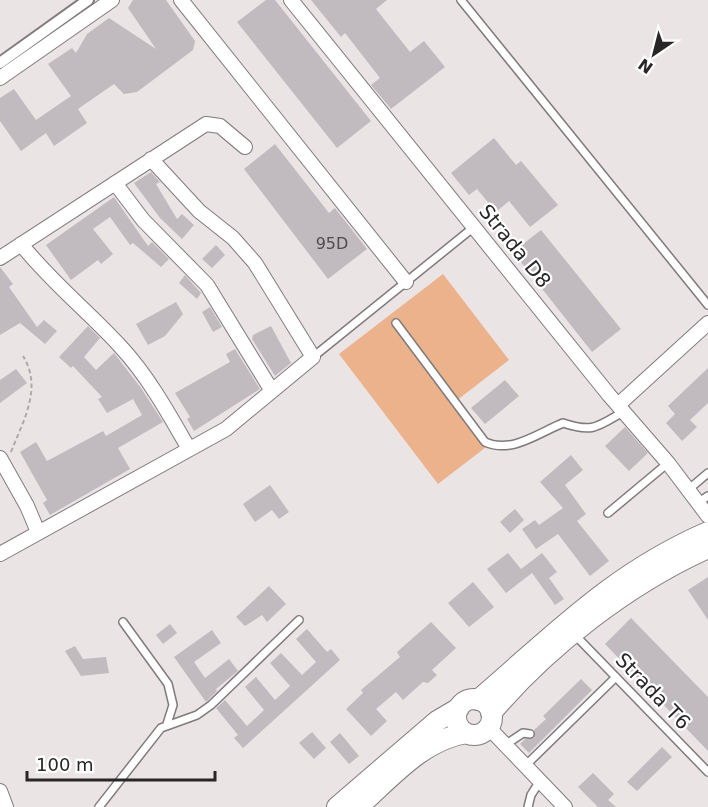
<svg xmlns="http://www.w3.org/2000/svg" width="708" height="807" font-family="'DejaVu Sans',sans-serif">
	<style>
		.green { fill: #ebb28c }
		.building { fill: #c1bbbf }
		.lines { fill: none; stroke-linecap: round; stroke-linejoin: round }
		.service-casing { stroke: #817a7c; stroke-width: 10 }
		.pedestrian-casing { stroke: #817a7c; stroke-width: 14 }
		.minor-casing { stroke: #817a7c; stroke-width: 16 }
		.secondary-casing { stroke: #817a7c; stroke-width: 22 }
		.path { stroke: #afa9aa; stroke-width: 2; stroke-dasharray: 4.5 3; stroke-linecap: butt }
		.service { stroke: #fff; stroke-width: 7 }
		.pedestrian { stroke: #fff; stroke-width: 10 }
		.minor { stroke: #fff; stroke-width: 14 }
		.secondary { stroke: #fff; stroke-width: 20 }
		.labels { text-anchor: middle; stroke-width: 4.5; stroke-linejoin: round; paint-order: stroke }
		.number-label { font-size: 16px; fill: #4f4b4d }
		.street-label { font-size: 20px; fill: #292627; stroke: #fff }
	</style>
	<rect width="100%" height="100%" fill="#ebe4e5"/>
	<path class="green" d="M443,274L509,360L456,401L490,444L438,484L339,354Z"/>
	<path class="building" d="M133,0H166L195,41L193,50L137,92L124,94L114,84L78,109L87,123L54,146L46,133L21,151L0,121V98L14,89L36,120L71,96L48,64L72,48L76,53L87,34L109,18L156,49L128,8Z
		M266,0H275L371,121L337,148L237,22Z
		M311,0H387L376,9L410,52L424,41L445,67L391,109L371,85L380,78L345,33L341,37Z
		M494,138L516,165L521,161L558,205L530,227L509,201L496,212L477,189L469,195L451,173Z
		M275,144L329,213L335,208L367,249L328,279L244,169Z
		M151,172L160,182L156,184L177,219L182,214L194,225L182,239L160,218L134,183Z
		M114,197L148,246L152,242L169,259L161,267L133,243L130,245L110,217L93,229L113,254L101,264L98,260L71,280L46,245Z
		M541,230L621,329L592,352L513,252Z
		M216,245L225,255L212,268L202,259Z
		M0,267L13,284L9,287L37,327L44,320L57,331L45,344L20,323L0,335Z
		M185,275L201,293L197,299L179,283Z
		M176,302L183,314L165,336L148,345L136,324Z
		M210,307L222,327L213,332L202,312Z
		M88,326L100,338L84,357L96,370L114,353L141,388L163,422L118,448L130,469L50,515L43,503L47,500L20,452L36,442L47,461L103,431L106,436L142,415L133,399L107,413L98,399L102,397L73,366L71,368L59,357Z
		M271,326L291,363L275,376L252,339L253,335Z
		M235,349L260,389L194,431L187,419L190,417L175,393L230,362L226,354Z
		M708,368V403L690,420L697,427L682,441L666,423L675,414L668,406Z
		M16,369L27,383L0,403V380Z
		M505,380L519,396L485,424L471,408Z
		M625,427L648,453L629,471L605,446Z
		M571,455L583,470L565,485L586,514L577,521L609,561L590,576L558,534L536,549L522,529L535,520L539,525L563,508L540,482Z
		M270,485L289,512L279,519L272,510L255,522L243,504Z
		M515,509L524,520L510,533L500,522Z
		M508,553L521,569L542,553L557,572L549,578L564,599L555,605L532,573L506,593L487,569Z
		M708,577V620L688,590Z
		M473,582L494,607L469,627L448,603Z
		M269,586L286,604L267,622L262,615L245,626L236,617Z
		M631,618L708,697V751L605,644Z
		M431,622L456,648L432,670L437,675L428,683L423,682L403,700L396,692L376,709L387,721L371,736L346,709L363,693L361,690L400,657L397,652Z
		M170,624L177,633L163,644L156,635Z
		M307,629L327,652L331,649L340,660L243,748L234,738L238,735L216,708L225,700L247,726L264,710L245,687L256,677L275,700L290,686L270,663L281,653L302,675L316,662L296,639Z
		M212,630L221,643L194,662L205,678L229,659L238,671L216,689L217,691L206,702L174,657Z
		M75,646L83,659L106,657L109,673L81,676L65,651Z
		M581,679L592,690L529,753L520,744L525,739L534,738V730L546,719L543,716Z
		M312,732L326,748L314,759L299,743Z
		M340,733L359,756L349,764L330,742Z
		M662,747L672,757L637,791L627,782Z
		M593,773L614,794L608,800L616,807H598L578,787Z"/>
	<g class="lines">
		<g class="service-casing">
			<path id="service" d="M461,0L708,305
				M396,323L485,442C512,454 538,433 563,423C593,433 597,427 623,412
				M313,357L474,227
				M689,489L708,473
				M699,502L708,496
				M608,513L668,463
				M123,622L168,684L173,705L167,724
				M574,634L708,772
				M505,745L523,733L530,734
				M525,766L616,677
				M99,807L161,728L197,715L211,705L299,620
				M528,807L531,795L540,781"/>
		</g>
		<g class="pedestrian-casing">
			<path id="pedestrian" d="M0,63L88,0"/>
		</g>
		<g class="minor-casing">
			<path id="minor" d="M181,0L406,282
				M291,0L609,395L668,463L708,516
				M0,78L112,0
				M115,183L143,220L207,285L272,391
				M21,244C51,282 88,311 120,346C148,376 169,414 189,449
				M0,258L206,124L220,126L245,147
				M618,405L708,323
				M0,458L27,506L38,532
				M0,554L226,429L313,357L255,263L233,238L199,211L151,159
				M489,728L565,807
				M0,791L6,807"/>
		</g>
		<g class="secondary-casing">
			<path id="secondary" d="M456 717a18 18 0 1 1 36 0a18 18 0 1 1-36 0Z
				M478,700C555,634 613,573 708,532
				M491,713C548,646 628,584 708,548
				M337,807L437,721L459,708
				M358,807C390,779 422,740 466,733"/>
		</g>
		<path class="path" d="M11,452C23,421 43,388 23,356"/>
		<use href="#service" class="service"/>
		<use href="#pedestrian" class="pedestrian"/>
		<use href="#minor" class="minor"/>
		<use href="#secondary" class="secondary"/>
	</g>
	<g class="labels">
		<g class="number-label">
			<text x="332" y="249">95D</text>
		</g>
		<g class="street-label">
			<text transform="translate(515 246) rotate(51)" y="7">Strada D8</text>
			<text transform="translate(653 691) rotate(46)" y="7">Strada T6</text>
		</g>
	</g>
	<g transform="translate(654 54) rotate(215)" stroke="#ffffff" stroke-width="4.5" paint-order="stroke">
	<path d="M0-4.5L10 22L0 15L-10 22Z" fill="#292627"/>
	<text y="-9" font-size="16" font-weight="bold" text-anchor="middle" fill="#292627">N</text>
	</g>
	<path d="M27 771v9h188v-9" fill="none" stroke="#292627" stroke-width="3"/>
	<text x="36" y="771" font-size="18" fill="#292627" stroke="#ffffff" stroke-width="4.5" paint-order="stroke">100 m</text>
</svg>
